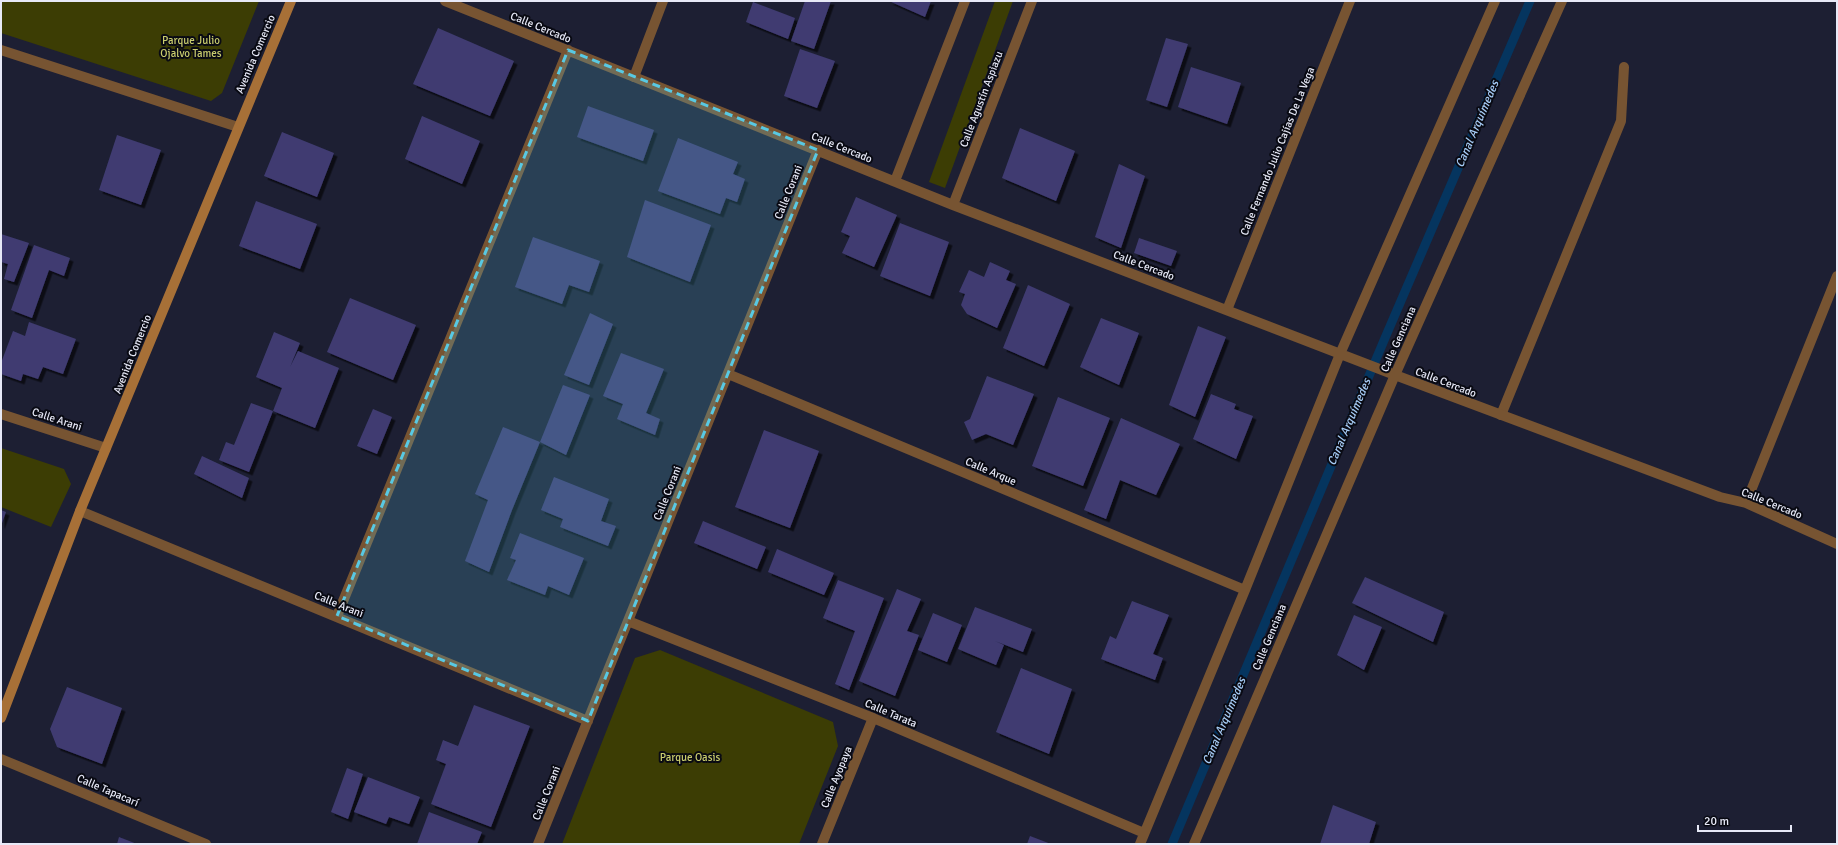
<svg xmlns="http://www.w3.org/2000/svg" width="1838" height="845" font-family="Signika,sans-serif">
	<style>
		.green { fill: #3c3d04 }
		.lines { fill: none; stroke-linecap: round; stroke-linejoin: round }
		.stream { stroke: #05355f; stroke-width: 9 }
		.building { fill: #3f3b71; filter: url(#shadow) }
		.lane { stroke: #775432; stroke-width: 10 }
		.street { stroke: #775432; stroke-width: 10 }
		.secondary { stroke: #a77037; stroke-width: 10 }
		.marked { fill: #58c9e3; fill-opacity: 0.2; stroke: #58c9e3; stroke-width: 3; stroke-dasharray: 8 5; stroke-linejoin: round }
		.labels { text-anchor: middle; stroke-width: 4; stroke-linejoin: round; paint-order: stroke }
		.street-label { font-size: 11px; fill: #e7e9f7; stroke: #090a13 }
		.park-label { font-size: 11px; fill: #cacd6e; stroke: #090a13 }
		.water-label { font-size: 12px; font-style: italic; fill: #a7cdf7; stroke: #090a13 }
	</style>
	<defs>
		<filter id="shadow"><feDropShadow dx="3.5" dy="3.5" stdDeviation="0" flood-color="#0009"/></filter>
	</defs>
	<rect width="100%" height="100%" fill="#1d1f33"/>
	<path class="green" d="M1,1H259L222,93L211,101L1,33Z
		M995,1H1013L945,188L929,182Z
		M1,448L64,469L71,484L51,527L1,507Z
		M660,650L833,722L838,746L799,844H562L635,658Z"/>
	<g class="lines">
		<path class="stream" d="M1172,844L1385,338L1530,1"/>
	</g>
	<path class="building" d="M805,1H831L814,49L791,41Z
		M889,1H931L925,17Z
		M753,2L795,18L788,39L746,22Z
		M438,28L514,61L490,116L413,84Z
		M1166,38L1188,44L1167,107L1146,100Z
		M800,49L835,61L817,108L784,96Z
		M1191,67L1241,83L1227,124L1178,107Z
		M588,106L654,130L643,161L577,137Z
		M422,116L480,141L462,184L405,159Z
		M1020,128L1075,151L1056,201L1002,178Z
		M282,132L334,153L317,197L264,176Z
		M117,135L161,150L141,205L99,190Z
		M678,138L738,162L733,174L745,179L737,202L726,198L720,214L658,191Z
		M1119,164L1145,176L1121,248L1095,237Z
		M856,197L897,215L874,267L842,253L850,236L841,232Z
		M645,200L711,225L690,282L627,257Z
		M256,201L317,224L300,269L239,246Z
		M900,223L949,242L930,296L880,276Z
		M1,234L29,243L14,282L4,279L8,264L1,262Z
		M533,237L600,261L589,292L569,285L562,304L515,287Z
		M1139,238L1177,251L1171,266L1134,253Z
		M34,245L70,258L64,276L49,270L32,318L11,310Z
		M990,262L1010,271L1006,280L1016,284L997,328L967,314L961,305L965,294L959,292L969,270L984,277Z
		M1028,285L1070,304L1044,366L1003,348Z
		M350,298L416,325L393,380L327,352Z
		M590,313L613,324L589,385L564,375Z
		M1101,318L1139,333L1119,385L1080,367Z
		M29,322L76,339L63,374L43,367L38,379L23,374L21,381L1,374V363L13,331L25,336Z
		M1198,326L1226,337L1195,417L1169,405Z
		M274,332L300,343L290,367L298,351L339,368L315,428L273,411L282,388L256,377Z
		M621,353L664,369L646,413L660,419L655,435L617,419L623,404L603,396Z
		M987,376L1034,394L1013,445L986,434L972,440L964,422L970,419Z
		M563,385L590,395L566,455L540,442L512,510L489,572L465,561L488,500L475,494L503,427L540,442Z
		M1211,394L1236,404L1234,409L1253,416L1236,459L1193,439Z
		M1058,397L1110,418L1083,486L1032,466Z
		M251,403L273,411L249,472L219,460L226,442L234,445Z
		M373,409L392,417L377,454L357,446Z
		M1121,418L1180,444L1156,495L1120,480L1106,519L1084,510Z
		M764,430L819,451L790,528L735,507Z
		M202,456L249,478L242,498L194,474Z
		M554,477L609,499L601,521L616,526L608,546L560,527L563,519L541,510Z
		M1,510L6,512L1,526Z
		M703,521L766,547L757,569L694,543Z
		M520,533L584,558L569,595L548,586L545,595L507,580L516,560L510,558Z
		M777,549L834,573L824,595L768,572Z
		M1365,577L1444,612L1433,642L1352,603Z
		M838,580L884,598L849,690L835,684L855,631L823,618Z
		M897,589L921,599L907,631L919,635L895,696L859,681Z
		M1132,601L1169,615L1153,654L1163,658L1155,680L1101,659L1110,636L1116,639Z
		M975,607L1032,629L1023,652L995,641L1004,645L996,665L958,649Z
		M933,613L962,625L947,662L918,650Z
		M1354,615L1382,627L1364,670L1337,655Z
		M1021,668L1072,689L1049,754L996,732Z
		M67,687L122,708L102,764L57,747L50,729Z
		M474,705L530,726L491,827L431,804L446,764L436,760L443,740L458,746Z
		M347,768L363,774L348,819L331,812Z
		M368,777L420,797L409,824L389,817L386,824L354,812Z
		M1333,805L1376,822L1369,844H1320Z
		M429,812L482,832L477,844H417Z
		M1030,836L1051,844H1027Z
		M119,837L137,844H117Z"/>
	<g class="lines">
		<path class="lane" d="M634,77L663,1
			M1501,415L1621,121L1624,67"/>
		<path class="street" d="M445,1L953,205L1395,375L1720,497L1746,503L1837,544
			M1,50L238,127
			M895,181L965,1
			M953,205L1032,1
			M1227,310L1350,1
			M728,374L1245,590
			M1,414L106,448
			M1746,503L1837,276
			M80,511L588,721
			M337,616L568,50
			M628,621L873,718L1144,833
			M1,759L206,844
			M538,844L818,150
			M822,844L873,718
			M1140,844L1245,590L1340,354L1495,1
			M1194,844L1395,375L1562,1"/>
		<path class="secondary" d="M1,718L80,511L291,1"/>
	</g>
	<path class="marked" d="M568,50L818,150L588,721L337,616Z"/>
	<g class="labels">
		<g class="street-label">
			<text transform="translate(541 27) rotate(22)" y="4">Calle Cercado</text>
			<text transform="translate(255 54) rotate(-67)" y="4">Avenida Comercio</text>
			<text transform="translate(981 99) rotate(-69)" y="4">Calle Agustín Aspiazu</text>
			<text transform="translate(842 147) rotate(22)" y="4">Calle Cercado</text>
			<text transform="translate(1277 151) rotate(-68)" y="4">Calle Fernando Julio Cajías De La Vega</text>
			<text transform="translate(788 192) rotate(-68)" y="4">Calle Corani</text>
			<text transform="translate(1144 265) rotate(21)" y="4">Calle Cercado</text>
			<text transform="translate(1398 339) rotate(-66)" y="4">Calle Genciana</text>
			<text transform="translate(132 354) rotate(-68)" y="4">Avenida Comercio</text>
			<text transform="translate(1446 382) rotate(21)" y="4">Calle Cercado</text>
			<text transform="translate(57 419) rotate(18)" y="4">Calle Arani</text>
			<text transform="translate(991 471) rotate(23)" y="4">Calle Arque</text>
			<text transform="translate(667 493) rotate(-68)" y="4">Calle Corani</text>
			<text transform="translate(1772 503) rotate(22)" y="4">Calle Cercado</text>
			<text transform="translate(339 604) rotate(22)" y="4">Calle Arani</text>
			<text transform="translate(1269 637) rotate(-67)" y="4">Calle Genciana</text>
			<text transform="translate(891 713) rotate(23)" y="4">Calle Tarata</text>
			<text transform="translate(836 777) rotate(-68)" y="4">Calle Ayopaya</text>
			<text transform="translate(108 790) rotate(23)" y="4">Calle Tapacarí</text>
			<text transform="translate(546 793) rotate(-68)" y="4">Calle Corani</text>
		</g>
		<g class="park-label">
			<text x="191" y="44">Parque Julio<tspan x="191" dy="13">Ojalvo Tames</tspan></text>
			<text x="690" y="761">Parque Oasis</text>
		</g>
		<g class="water-label">
			<text transform="translate(1477 124) rotate(-67)" y="4">Canal Arquímedes</text>
			<text transform="translate(1349 422) rotate(-67)" y="4">Canal Arquímedes</text>
			<text transform="translate(1224 721) rotate(-67)" y="4">Canal Arquímedes</text>
		</g>
	</g>
	<rect width="1838" height="845" fill="none" stroke="#e7e9f7" stroke-width="4"/>
	<path d="M1698 825v6h93v-6" fill="none" stroke="#e7e9f7" stroke-width="2"/>
	<text x="1704" y="825" font-size="12" fill="#e7e9f7" stroke="#090a13" stroke-width="3" paint-order="stroke">20 m</text>
</svg>
